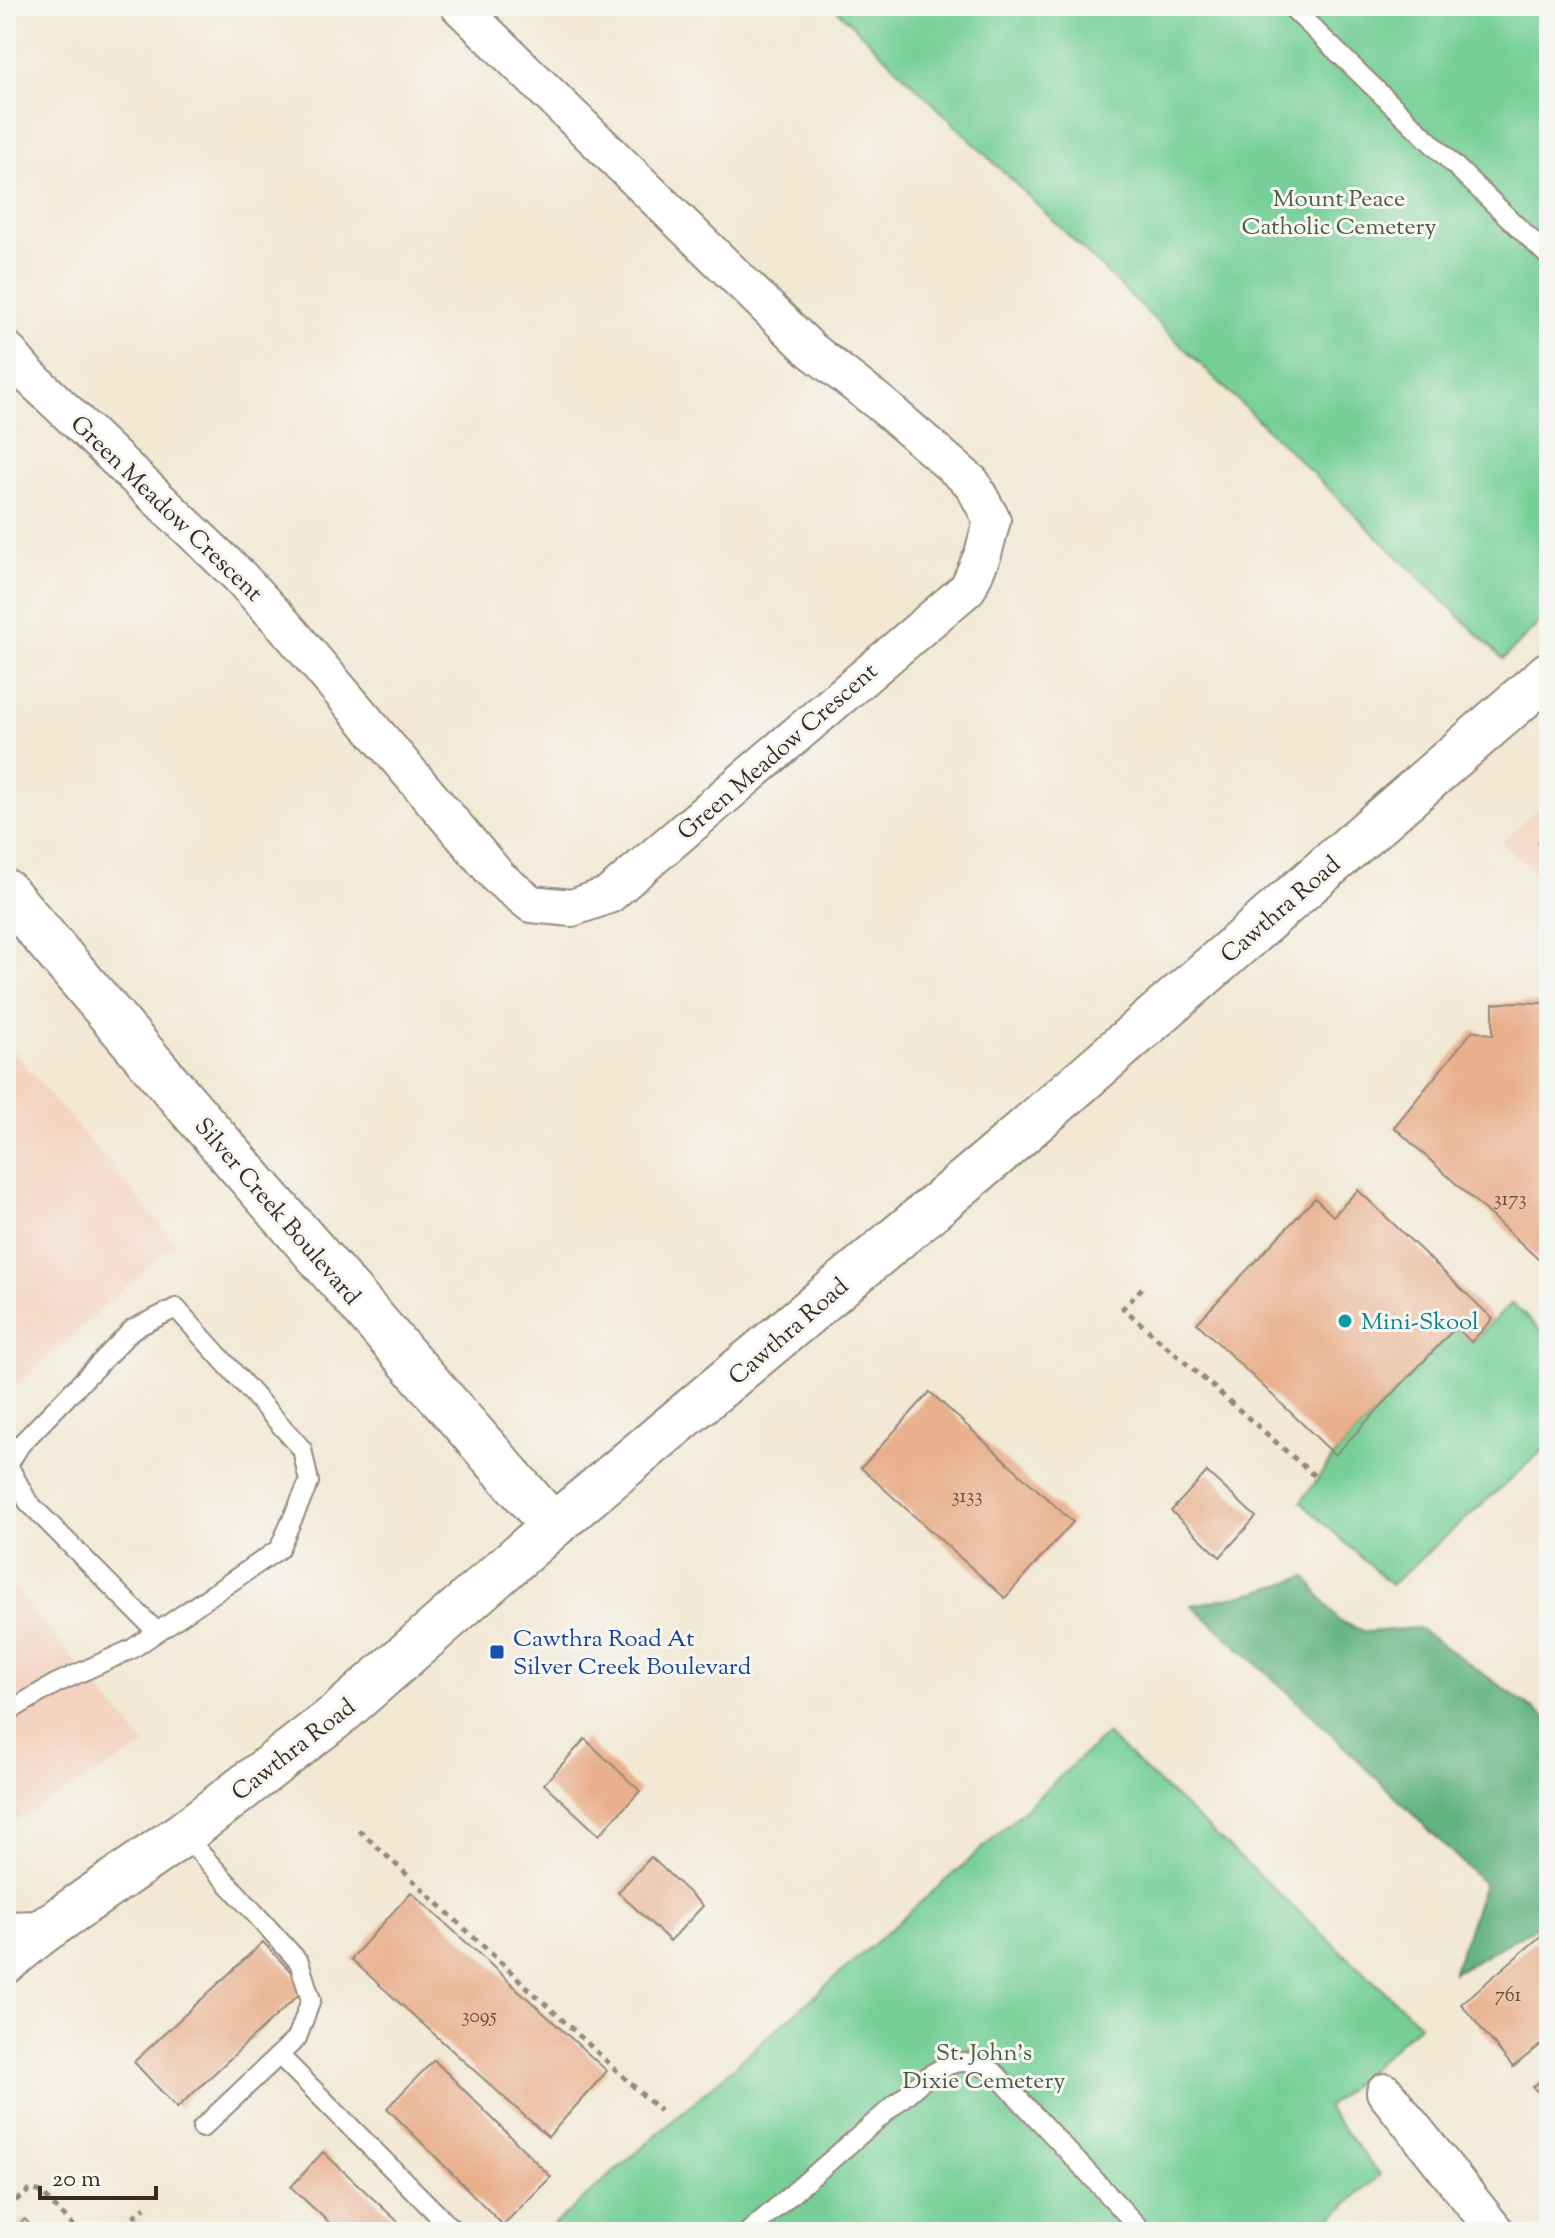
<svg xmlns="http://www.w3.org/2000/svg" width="1555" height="2238" font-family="'Sorts Mill Goudy',serif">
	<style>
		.built { fill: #f4d3c0 }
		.green { fill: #75cf96; stroke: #587c5a; stroke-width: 2 }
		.forest { fill: #60b27f; stroke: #4e6e4e; stroke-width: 2 }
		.building { fill: #e9b08e }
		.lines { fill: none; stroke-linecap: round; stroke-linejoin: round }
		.service-casing { stroke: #968979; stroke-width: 22 }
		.minor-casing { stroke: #968979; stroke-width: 40 }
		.tertiary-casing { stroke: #968979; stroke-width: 48 }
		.secondary-casing { stroke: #968979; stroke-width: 48 }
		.primary-casing { stroke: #968979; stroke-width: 48 }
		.path { stroke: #968979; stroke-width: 5; stroke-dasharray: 6 6; stroke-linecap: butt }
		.service { stroke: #fff; stroke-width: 18 }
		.minor { stroke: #fff; stroke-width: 36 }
		.tertiary { stroke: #fff; stroke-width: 44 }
		.secondary { stroke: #fff; stroke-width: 44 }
		.primary { stroke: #fff; stroke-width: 44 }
		.culture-dot { fill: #0f9aa8; stroke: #f6f6f2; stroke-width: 3 }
		.transit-dot { fill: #1a4fb4; stroke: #f6f6f2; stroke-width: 3 }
		.labels { text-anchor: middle; stroke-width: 6; stroke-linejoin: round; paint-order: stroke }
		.number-label { font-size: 20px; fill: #664c3a }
		.park-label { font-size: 24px; fill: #4c5c42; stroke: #f6f6f2 }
		.street-label { font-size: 24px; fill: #3b2a1e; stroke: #f6f6f2 }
		.culture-label { font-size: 24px; fill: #0d838f; stroke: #f6f6f2; text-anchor: start }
		.transit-label { font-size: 24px; fill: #164399; stroke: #f6f6f2; text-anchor: start }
	</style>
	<rect width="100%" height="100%" fill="#f6f6f2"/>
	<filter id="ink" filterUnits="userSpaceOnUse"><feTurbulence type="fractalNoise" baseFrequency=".0125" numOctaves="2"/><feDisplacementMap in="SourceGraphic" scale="16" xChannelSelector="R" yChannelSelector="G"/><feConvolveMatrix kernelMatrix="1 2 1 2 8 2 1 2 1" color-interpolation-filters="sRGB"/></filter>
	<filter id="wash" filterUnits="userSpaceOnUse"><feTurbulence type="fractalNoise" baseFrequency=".006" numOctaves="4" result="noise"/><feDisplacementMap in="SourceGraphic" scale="32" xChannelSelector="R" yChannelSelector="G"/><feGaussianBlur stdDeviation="1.8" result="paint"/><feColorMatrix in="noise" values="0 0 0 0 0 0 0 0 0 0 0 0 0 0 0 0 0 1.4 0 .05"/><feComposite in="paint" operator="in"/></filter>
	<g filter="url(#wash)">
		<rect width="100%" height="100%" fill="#f2e8d4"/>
		<path class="built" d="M1549,798V887L1502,842Z
			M6,1043L175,1242L6,1396Z
			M6,1580L146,1745L6,1826Z"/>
		<path class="green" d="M833,6H1549V613L1503,659Z
			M1512,1303L1549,1339V1445L1391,1585L1301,1502L1335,1455L1456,1327L1472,1342Z
			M1106,1734L1420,2024L1326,2108L1380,2175L1316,2232H546L987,1844Z"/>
		<path class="forest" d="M1306,1577L1339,1621L1366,1632L1418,1628L1549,1720V1920L1453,1973L1484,1884L1302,1705L1192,1605L1256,1592Z"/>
		<g id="blocks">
			<path class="building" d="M1549,830V853L1538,842Z
				M1514,1002L1542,1003L1549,1006V1269L1394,1127L1473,1030L1493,1035V1004Z
				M1358,1190L1493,1319L1471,1342L1456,1327L1335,1455L1197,1323L1315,1198L1333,1216Z
				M930,1392L1073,1522L1005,1598L861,1468Z
				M1207,1472L1256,1517L1220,1557L1171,1511Z
				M585,1739L640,1791L599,1835L544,1784Z
				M651,1857L703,1906L670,1941L618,1892Z
				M411,1892L607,2071L548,2137L351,1959Z
				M1549,1929V2038L1513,2067L1461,2004Z
				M263,1942L306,1988L177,2108L134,2062Z
				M434,2060L551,2177L503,2225L387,2108Z
				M1549,2072V2104L1533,2087Z
				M323,2152L409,2232H339L291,2187Z
				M25,2219L36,2232H10Z
				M135,2221L145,2232H123Z"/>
		</g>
	</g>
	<g filter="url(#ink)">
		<use href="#blocks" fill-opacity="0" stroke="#968979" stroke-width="2"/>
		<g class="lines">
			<g class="service-casing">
				<path id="service" d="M1290,6L1549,257
					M6,1713L55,1684L132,1649L279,1549L309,1482L302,1449L176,1308L133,1329L20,1445L8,1465L28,1502L157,1632
					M183,1834L299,1962L311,2000L297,2038L202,2128
					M279,2055L455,2232
					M748,2232L928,2076C956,2059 965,2057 994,2072L1143,2232"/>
			</g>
			<g class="minor-casing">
				<path id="minor" d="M6,349L26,373L239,576L286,627L499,878L531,904L572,908L609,895L968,588L983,554L992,520L972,483L881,404L811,350L459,6
					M1385,2092L1496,2232"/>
			</g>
			<g class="tertiary-casing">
				<path id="tertiary" d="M6,892L194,1113L553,1526"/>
			</g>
			<g class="secondary-casing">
				<path id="secondary" d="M6,1961L40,1933L183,1834L339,1714L553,1526L1001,1151L1549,674"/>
			</g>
			<g class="primary-casing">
				<path id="primary" d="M6,1934L40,1933"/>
			</g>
			<path class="path" d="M1142,1288L1123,1308L1318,1479
				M359,1830L660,2111
				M6,2208L31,2189L41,2192L79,2232
				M115,2232L145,2207"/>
			<use href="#service" class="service"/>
			<use href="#minor" class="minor"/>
			<use href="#tertiary" class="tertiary"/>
			<use href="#secondary" class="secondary"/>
			<use href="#primary" class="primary"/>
		</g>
	</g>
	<circle class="culture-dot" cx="1345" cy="1321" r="8"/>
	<rect class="transit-dot" x="489" y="1644" width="16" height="16" rx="4"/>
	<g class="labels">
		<g class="number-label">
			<text x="1510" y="1205">3173</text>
			<text x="967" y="1502">3133</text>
			<text x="1508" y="2001">761</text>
			<text x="479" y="2022">3095</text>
		</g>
		<g class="park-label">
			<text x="1339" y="206">Mount Peace<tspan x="1339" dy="28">Catholic Cemetery</tspan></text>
			<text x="984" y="2060">St. John’s<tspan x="984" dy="28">Dixie Cemetery</tspan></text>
		</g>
		<g class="street-label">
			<text transform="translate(167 508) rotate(44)" y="8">Green Meadow Crescent</text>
			<text transform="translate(777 751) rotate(-41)" y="8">Green Meadow Crescent</text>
			<text transform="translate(1280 909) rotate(-41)" y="8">Cawthra Road</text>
			<text transform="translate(278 1211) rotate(49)" y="8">Silver Creek Boulevard</text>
			<text transform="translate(788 1331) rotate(-41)" y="8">Cawthra Road</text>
			<text transform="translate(293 1749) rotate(-38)" y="8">Cawthra Road</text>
		</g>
		<g class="culture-label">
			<text x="1361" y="1329">Mini-Skool</text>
		</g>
		<g class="transit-label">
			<text x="513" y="1646">Cawthra Road At<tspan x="513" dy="28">Silver Creek Boulevard</tspan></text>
		</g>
	</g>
	<rect width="1555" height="2238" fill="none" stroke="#f6f6f2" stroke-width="32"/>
	<path d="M40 2186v12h116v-12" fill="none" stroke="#3b2a1e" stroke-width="4"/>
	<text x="52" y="2186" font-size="24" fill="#3b2a1e" stroke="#f6f6f2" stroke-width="6" paint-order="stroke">20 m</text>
</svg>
